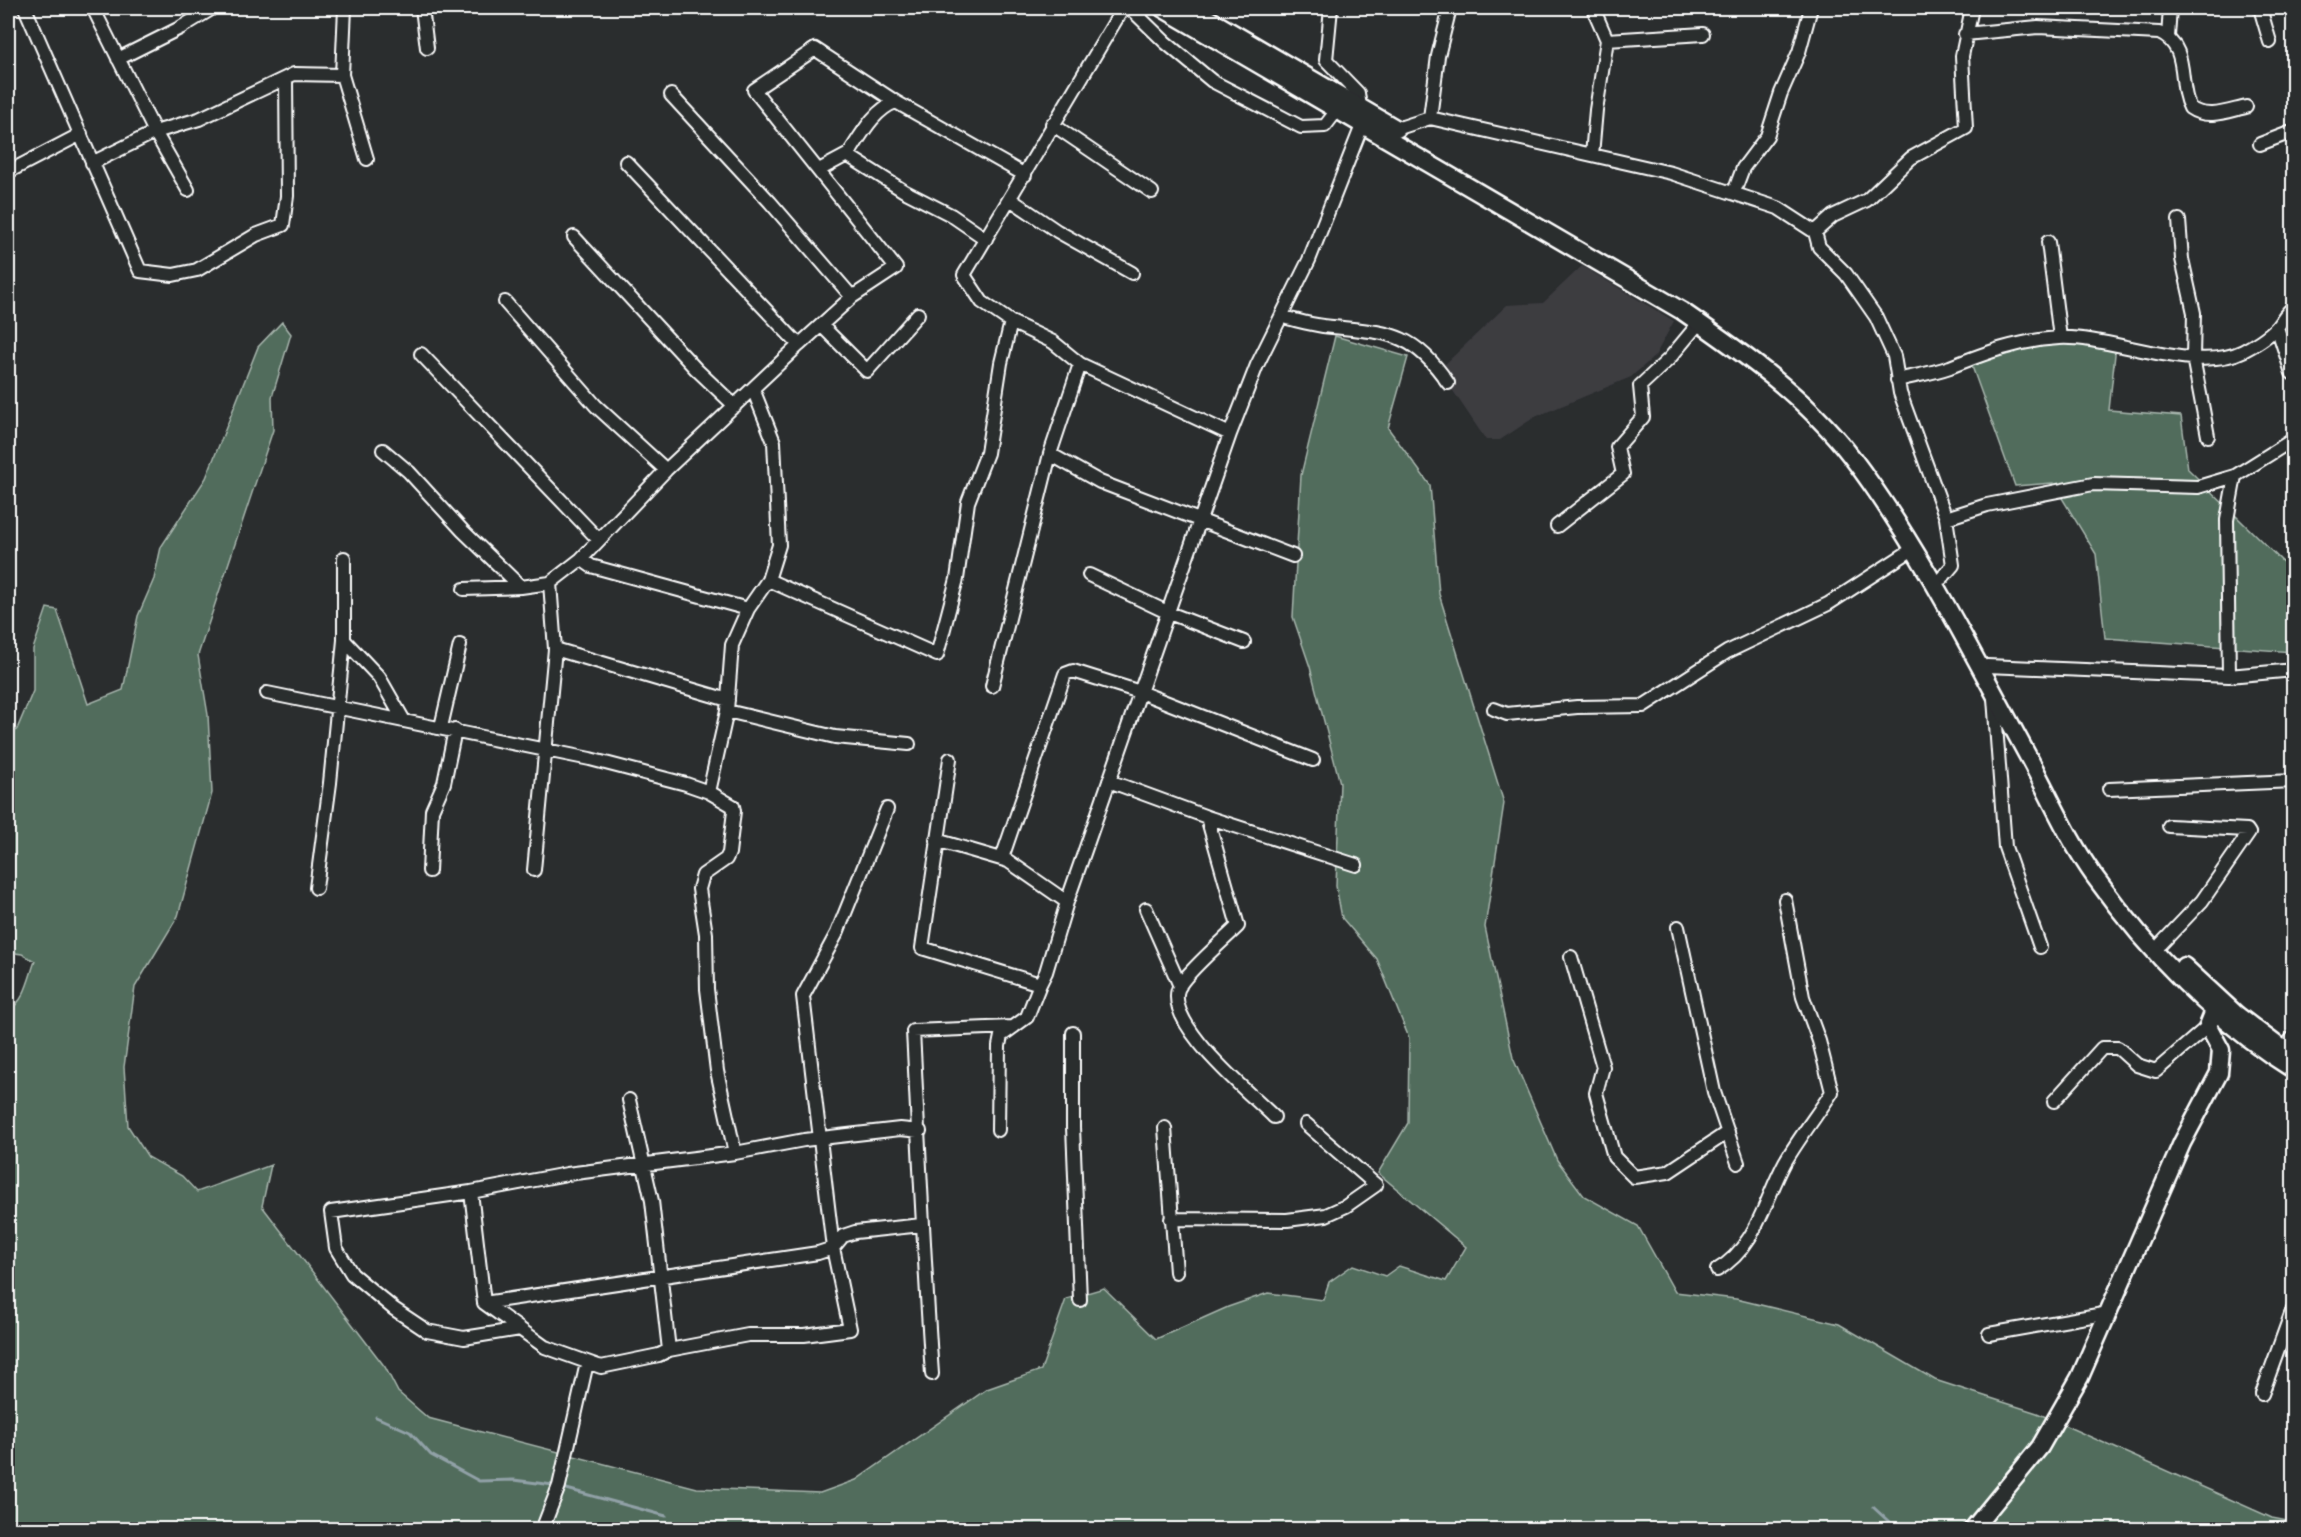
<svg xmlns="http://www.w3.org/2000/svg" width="2301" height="1537" font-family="'Balsamiq Sans',sans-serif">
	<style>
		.built { fill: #3d3c41 }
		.green { fill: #516c5c; stroke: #a8b6ae; stroke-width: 1.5 }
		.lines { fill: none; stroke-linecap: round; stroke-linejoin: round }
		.stream { stroke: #91a1a7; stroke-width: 3 }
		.street-casing { stroke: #fff; stroke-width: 16 }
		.secondary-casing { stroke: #fff; stroke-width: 21 }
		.street { stroke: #2a2d2e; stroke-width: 12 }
		.secondary { stroke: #2a2d2e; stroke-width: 16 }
	</style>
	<rect width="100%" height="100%" fill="#2a2d2e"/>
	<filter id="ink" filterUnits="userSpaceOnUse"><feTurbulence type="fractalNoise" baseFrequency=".0167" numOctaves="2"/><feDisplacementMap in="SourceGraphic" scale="12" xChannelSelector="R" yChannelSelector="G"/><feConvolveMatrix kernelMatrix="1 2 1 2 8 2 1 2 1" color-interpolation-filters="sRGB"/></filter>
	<g filter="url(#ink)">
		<path class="built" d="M1582,266L1674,321L1655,356L1631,377L1535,417L1500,440H1486L1439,370L1507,305L1543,303Z"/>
		<path class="green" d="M282,322L291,334L272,397L273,430L198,655L208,715L212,793L178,916L135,987L124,1067L128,1126L148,1157L182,1176L197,1192L271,1165L262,1206L385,1367L398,1392L428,1418L697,1488L820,1493L856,1480L987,1389L1041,1370L1066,1299L1104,1288L1156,1339L1228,1307L1268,1293L1323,1300L1329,1282L1353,1265L1385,1276L1399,1266L1446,1281L1466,1247L1378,1173L1408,1123L1409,1038L1377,959L1342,918L1336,886L1340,783L1310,667L1293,617L1301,475L1335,336L1408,357L1388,428L1430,485L1439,594L1504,803L1485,927L1513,1058L1557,1160L1584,1196L1638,1226L1675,1292L1736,1299L1839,1324L1935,1380L2037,1413L2272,1518L2293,1522V1529H8V1010C25,1003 29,977 35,961L22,954L8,952V740L17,729L33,691V649L47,608L57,610L88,704L123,690L138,616L154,579L161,547L206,478L258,347Z
			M2026,341L2116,345L2109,410L2181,416L2188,469L2290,569L2293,565V652L2105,638L2096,554L2053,483L2015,486L1969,358Z"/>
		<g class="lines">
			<path class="stream" d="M376,1417L410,1432L431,1455L479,1481L514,1480L553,1485
				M563,1488L666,1516
				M1873,1507L1898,1530"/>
			<g class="street-casing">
				<path id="street" d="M25,8L140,271L173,275L197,270L256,235L283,225L287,196L286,78
					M93,8L155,132L199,119L294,74L342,75
					M345,8L342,75L367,159
					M422,8L427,48
					M1130,8L1165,42L1212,81L1301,127L1325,126L1338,109
					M1331,8L1326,60L1358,93L1360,107
					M1593,8L1607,40L1703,34
					M2260,8L2270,42
					M1965,34L2038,27L2159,33C2191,47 2177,84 2190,108C2207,120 2228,111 2246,107
					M2168,37L2170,8
					M118,59L180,28L213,8
					M671,95L770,202L852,297
					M1430,118L1671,173L1778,208L1815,232L1819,247L1846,274L1876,317L1894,356L1900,393L1946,518L1953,565L1942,578
					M1052,124L1152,192
					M1396,129L1430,118L1438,56L1450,8
					M2260,144L2294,131
					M848,155C860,137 874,109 896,102L1025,175
					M1592,155L1596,110L1607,40
					M626,162L799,345L852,297L896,268L754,90L815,49L896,102
					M92,163L155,132L188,190
					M819,170L847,155L904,191L951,215L986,239
					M8,172L81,134
					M1734,192L1743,168L1767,136L1781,93L1799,52L1811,8
					M1010,199L1057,231L1132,273
					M2179,220L2182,259L2194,313L2193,357L2208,436
					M1815,232L1833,216L1867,200L1911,158L1966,128L1962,56L1972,8
					M574,237L696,369L735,406
					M2048,242L2060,338
					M505,302L596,406L666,470
					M1282,317C1296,320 1309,324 1323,326C1384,333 1411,328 1448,383
					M821,325L867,371L918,314
					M2277,327L2292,373
					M421,354L598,539
					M1080,364L1230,434
					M1897,380C1914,376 1933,373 1950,367C1985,353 2020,340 2059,338C2110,335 2196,375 2243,351C2253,346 2269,336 2277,327C2283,320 2285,313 2294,307
					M383,450L409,472L463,531L521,587L550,583
					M1050,454L1100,482L1293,556
					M1946,518L1987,505L2093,484L2198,487L2235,476L2294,439
					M1557,526L1623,474L1617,447L1643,417L1640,386L1669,359L1699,323
					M581,559L591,566L748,609
					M1089,575L1169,613L1244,642
					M768,580L937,655L957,579L968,502L987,453L1001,363L1011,322
					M464,589L521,587
					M344,640L379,677L403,719
					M555,649L728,700
					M1987,666L2229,676L2294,670
					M2229,676L2227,520L2235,476
					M992,686L1050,454L1080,364L1053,342L1011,322L982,302L964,275L1123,8
					M267,693L590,759L686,784L709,792L733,806L734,811L729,853L726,859L703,875L699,889L706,934L707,989L717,1071L735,1153
					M1994,698L2005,847L2040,947
					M1494,709L1507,714L1577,707L1643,706L1727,652L1828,604L1913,549
					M727,711L835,737L909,744
					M441,727L460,645
					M950,759L922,948L1040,984L1046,972L1067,902L1230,434L1257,365L1309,260L1365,118
					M1109,781L1207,817L1238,926C1224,940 1190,969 1180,985C1159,1020 1250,1093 1274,1117
					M2109,789L2294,781
					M709,792L727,711L732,645L748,609L768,580L779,545L774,442L753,389
					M1207,817L1356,865
					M936,840L1008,861L1067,902
					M1002,858L1065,674L1073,671L1140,692L1313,760
					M534,870L555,649L550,583L581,559L666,470L799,345
					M429,871L432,810L444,783L455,730
					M316,888L330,783L344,640V558
					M1146,909L1180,986
					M1678,927L1714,1092L1738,1163
					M2161,944L2202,901L2249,833L2247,830L2169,826
					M1571,957L1603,1067L1596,1093L1614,1157L1634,1177L1668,1172L1728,1132
					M1073,1033V1127L1080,1300
					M2283,1050L2294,1036
					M629,1100L652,1201L669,1350
					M2054,1101L2102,1048H2118L2137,1065L2156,1071L2208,1026
					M1165,1128L1176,1272
					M998,1130L999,1046L1001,1036L1027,1017L1040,984
					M471,1192L484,1303L545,1347L601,1367L659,1355L669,1350L748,1335H804L850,1329L833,1248L803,996L837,933L887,809
					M1171,1219L1287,1220L1326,1215L1346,1206L1376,1185L1306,1124
					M1717,1270C1756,1248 1765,1199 1785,1162C1799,1138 1817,1115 1832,1092L1819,1041L1803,997L1785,900
					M484,1303L818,1253L833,1248L843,1236L855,1232L922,1225
					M520,1329L464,1338L427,1331L394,1309L352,1274L336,1248L331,1212L471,1192L567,1174L735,1153L804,1140L900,1129L920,1131
					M1989,1334L2109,1313
					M932,1374C924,1260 919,1145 913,1031L1012,1027
					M2262,1394L2294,1306
					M542,1530L559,1486L587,1363"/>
			</g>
			<g class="secondary-casing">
				<path id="secondary" d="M1162,8L1682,311C1743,353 1806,397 1851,456C1920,547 1975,659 2030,760C2051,799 2069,841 2095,877C2148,951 2216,1022 2294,1070
					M1190,8L1397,129
					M2184,966L2237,1015L2294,1058
					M1972,1530L2040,1447L2080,1377L2182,1143L2219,1073L2221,1050L2208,1026L2214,1011"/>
			</g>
			<use href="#street" class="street"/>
			<use href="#secondary" class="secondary"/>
		</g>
	</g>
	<rect width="2301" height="1537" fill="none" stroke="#2a2d2e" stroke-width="30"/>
	<rect x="15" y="15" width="2271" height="1507" fill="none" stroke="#fff" stroke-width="2" filter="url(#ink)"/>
</svg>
